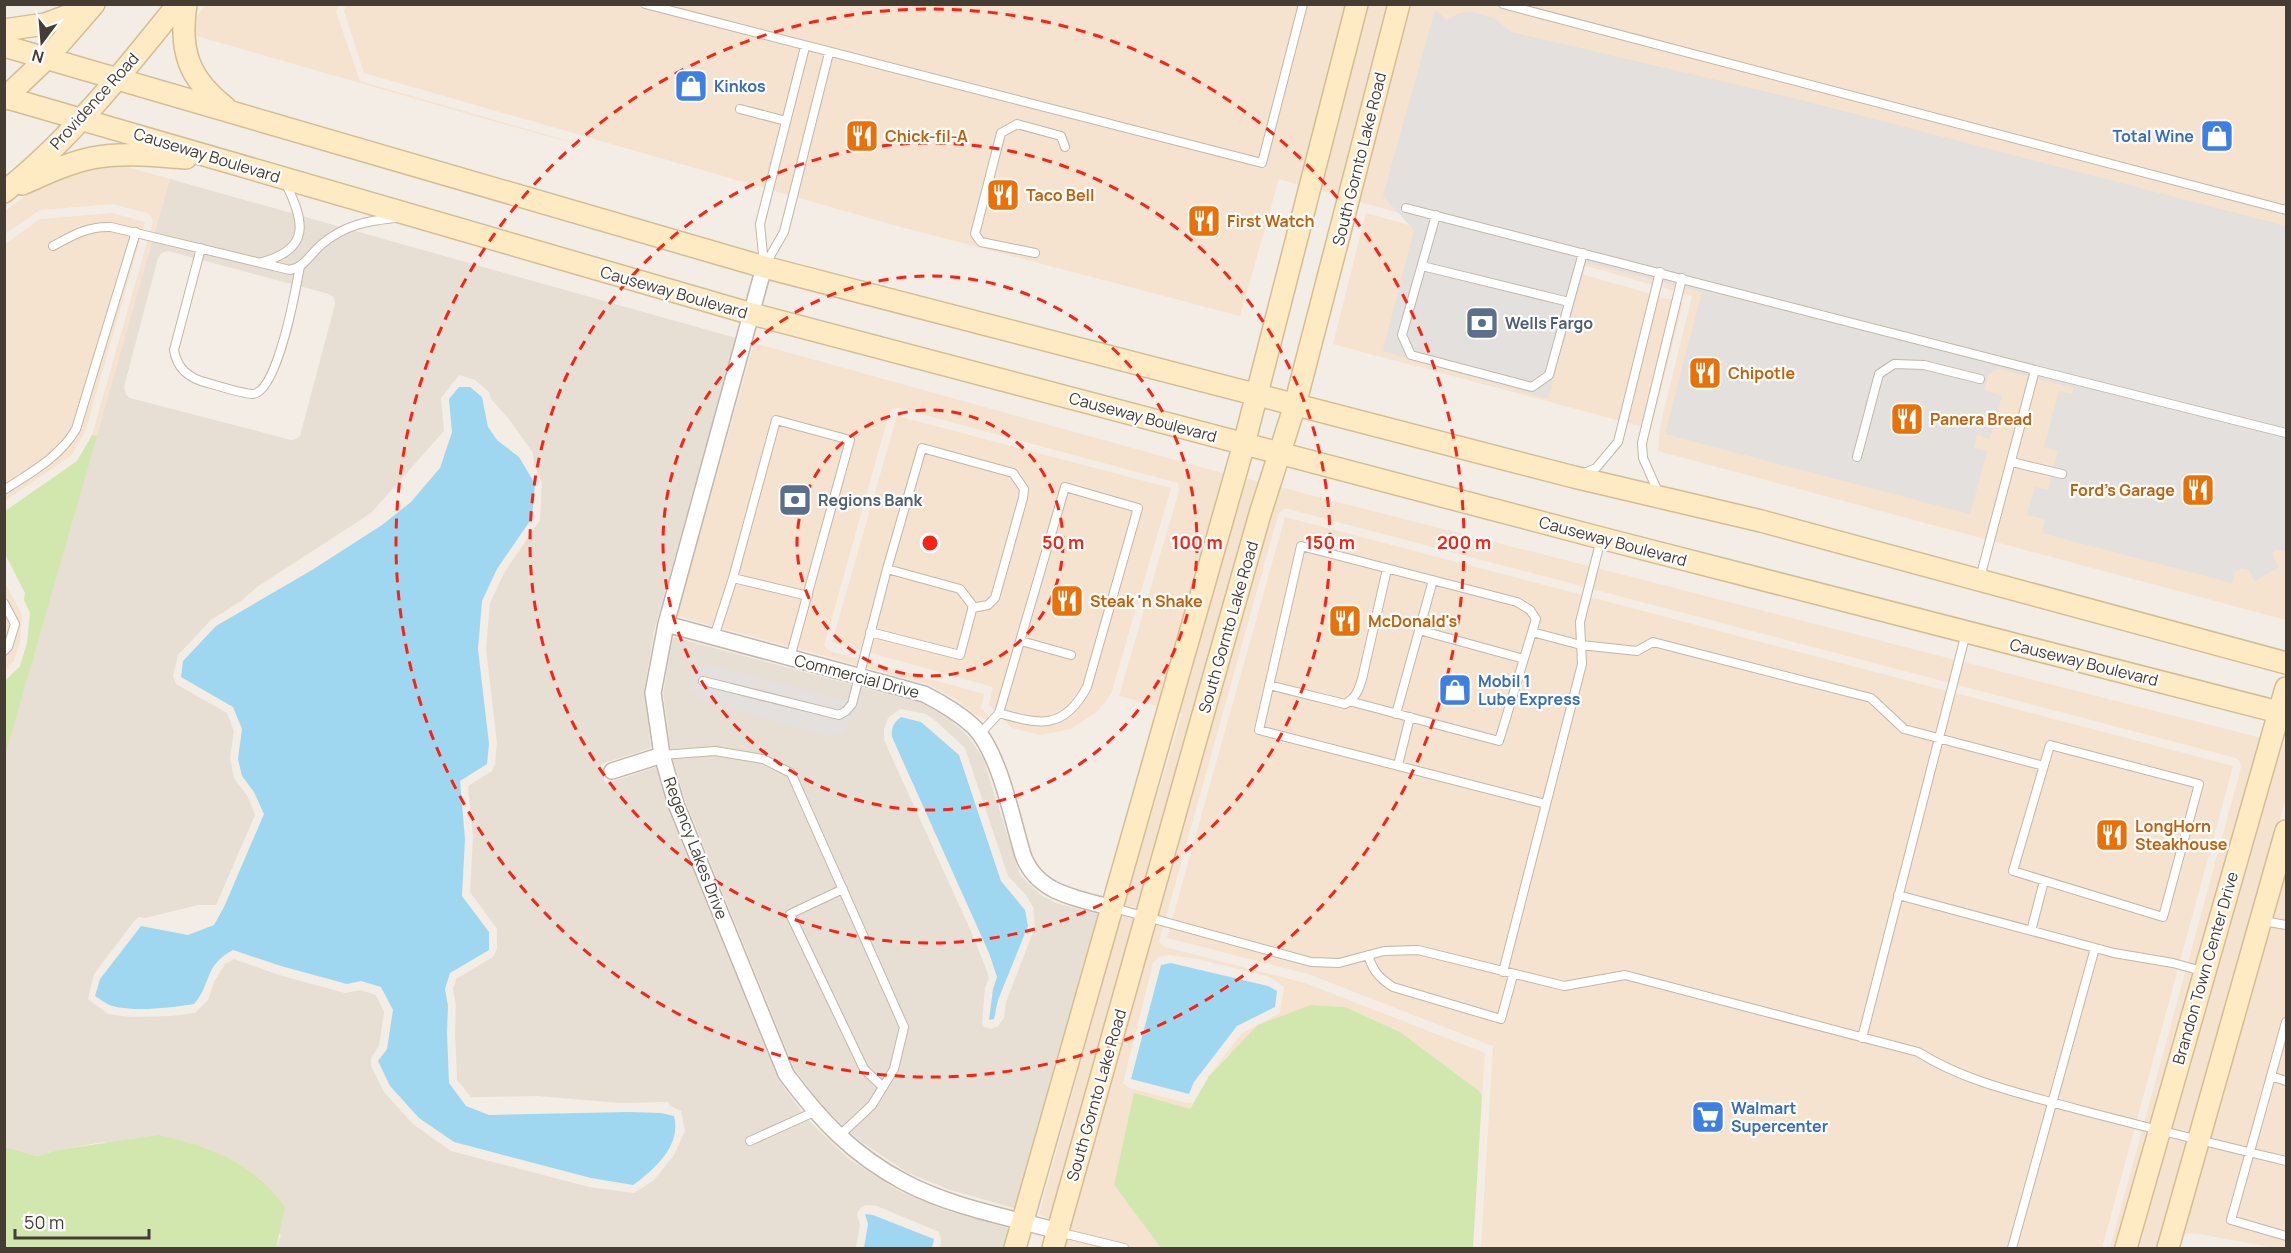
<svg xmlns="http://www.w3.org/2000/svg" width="2291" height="1253" font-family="Manrope,sans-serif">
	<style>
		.residential { fill: #e7dfd3; fill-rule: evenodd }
		.commercial { fill: #f5e2cf }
		.green { fill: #d2e7ad }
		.parking { fill: #e3e0dd }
		.water { fill: #a0d7f0 }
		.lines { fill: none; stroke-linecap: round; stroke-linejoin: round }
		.lane-casing { stroke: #c1b7aa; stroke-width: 10 }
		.street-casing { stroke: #c1b7aa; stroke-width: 18 }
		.secondary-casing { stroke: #d3bd94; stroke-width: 24 }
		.lane { stroke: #fff; stroke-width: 8 }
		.street { stroke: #fff; stroke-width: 15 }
		.secondary { stroke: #ffebc3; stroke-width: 21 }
		.ring { fill: none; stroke: #fb2114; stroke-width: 3; stroke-dasharray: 10 8 }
		.labels { text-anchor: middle; stroke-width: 4.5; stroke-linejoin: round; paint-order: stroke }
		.shop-label { font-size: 16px; font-weight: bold; fill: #366cbe; stroke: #fff; text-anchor: start }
		.street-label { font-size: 16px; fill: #453d34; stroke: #fff }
		.food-label { font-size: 16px; font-weight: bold; fill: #c56008; stroke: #fff; text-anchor: start }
		.service-label { font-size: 16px; font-weight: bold; fill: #4e5e75; stroke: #fff; text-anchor: start }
		.centre { fill: #fb2114; stroke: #fff; stroke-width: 3 }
		.ring-label { font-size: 18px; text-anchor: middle; font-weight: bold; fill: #fb2114; stroke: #fff; stroke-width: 4.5; stroke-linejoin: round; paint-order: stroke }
	</style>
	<rect width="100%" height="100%" fill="#f3ede5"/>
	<path class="residential" d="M170,179L736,338L654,631L644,692L651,748L601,764L605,784L656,767L668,809L778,1079L807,1119L849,1159L899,1191L944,1210L1011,1229L1005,1248H940L941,1240L939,1232L877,1206L866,1205L861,1207L857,1214L860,1225L856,1248H276L281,1235L104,1142L58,1150L37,1156L5,1147L4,756ZM168,251L329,294L334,297L335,304L300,436L296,439L291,440L130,398L126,395L124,387L158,258L161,253ZM459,375L475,380L489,392L491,399L509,419L533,453L534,465L542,482L540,520L504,573L490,603L486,649L497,743L495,764L492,771L468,786L473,838L470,892L497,929V949L493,957L456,979L453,989L456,1005L455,1033L457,1080L471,1097L538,1096L620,1103L668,1102L670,1106L681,1111L685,1131L674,1155L654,1180L634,1193L589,1187L451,1151L413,1124L384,1092L371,1066V1058L379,1046L384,1012L376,995L360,990L345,993L279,975L234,959L225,964L214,982L208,1000L195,1013L171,1016L130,1017L108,1014L88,999L94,974L135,920L139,917L145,918L198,905H216L255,815L248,797L234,778L230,758L234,731L227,713L176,684L173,676L178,655L211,620L241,601L257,587L371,513L444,431L441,398Z
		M673,637L921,703L947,717L968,736L983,758L1020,875L1042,896L1056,903L1101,915L1017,1209L950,1190L908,1173L860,1141L821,1105L794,1068L685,800L671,752L663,693ZM900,709L926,714L937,722L965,748L1008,876L1026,895L1033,907L1035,927L1006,1002L1004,1018L998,1026L991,1029L984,1027L982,1023L985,988L989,978L987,971L970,929L884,740V729L888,718Z"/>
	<path class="commercial" d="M346,4L2286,5V620L1658,451L1660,427L1692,296L1279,179L1240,316L890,224L364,73L344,11Z
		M205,5H338L336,12L360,81L596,149L496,122L193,35V22Z
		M121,165L170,179L97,436L92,435L153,221L151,216L147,213L112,204L40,210L5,234V211L33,190L66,176L93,168Z
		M112,213L145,222L86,429L72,455L5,501L4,245L40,219Z
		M1366,213L1683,303L1651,429L1333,344Z
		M754,343L1226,474L1160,707L1119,696L1179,491L1178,483L899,408L892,409L889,414L824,646L830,651L984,694L981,708L993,722L974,714L956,699L927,684L677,616Z
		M897,416L1171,488L1111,694L1098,711L1071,729L1040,735L1012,728L989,705L993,687L832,642Z
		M1244,478L1261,482L1052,1219L1039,1215L1123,908L1182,714L1178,712Z
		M1279,487L2261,738L2116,1248H2110L2241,768L2240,761L2236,758L1288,509H1283L1278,515L1159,942L1165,947L1305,983L1485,1053L1482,1096L1479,1091L1400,1032L1345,1007L1311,1005L1227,1056L1209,1076L1242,1033L1280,1013L1284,987L1270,977L1198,959L1170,955L1159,957L1153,963L1123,1083L1129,1088L1187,1103L1192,1102L1190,1109L1114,1185L1161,1248H1062Z
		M1285,517L2233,766L2102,1248H1481L1493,1046L1308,974L1167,938Z
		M4,581L22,615L20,641L14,661L5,670Z
		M2279,743L2286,745V797L2159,1248H2135Z
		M2286,865V1248H2275L2200,1234L2187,1233L2181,1238Z"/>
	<path class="green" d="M92,435L97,436L5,756V681L20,666L27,643L30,613L24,600L25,593L5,554V511L77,461Z
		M1311,1005L1345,1007L1400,1032L1479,1091L1482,1096L1473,1248H1161L1114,1185L1134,1093L1190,1109L1209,1076L1258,1025Z
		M159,1135C211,1147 252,1162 285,1207L276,1248H5V1147L37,1156L58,1150Z"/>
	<path class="parking" d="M1435,10L1447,20L1459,13L1472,12L1495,19L1511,32L1789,97L2286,226V552L2276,549L2273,552V557L2279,567L2255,581L2248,569L2241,568L2235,571L2232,583L2042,533L2045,519L2027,515L2035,487L2048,490L2058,451L2044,447L2059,391L2072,394L2074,388L2000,369L1995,370L1988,375L1984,390L2002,396L1990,439L1977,435L1974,448L1987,451L1970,514L1665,434L1702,292L1586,263L1548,399L1383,351L1414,230L1383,196Z
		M705,664L840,699L864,706L850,719L844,733L830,736L698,700L695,693L689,691L697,667Z"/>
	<path class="water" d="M459,387H470L482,397L488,427L497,440L519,457L535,484L532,518L497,569L482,601L478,649L489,744L487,764L460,781L465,839L462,896L489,932V950L450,973L445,989L448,1006L447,1033L449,1083L466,1106L489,1115L629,1112L661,1113L674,1116C682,1145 654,1170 633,1185L591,1178L454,1142L419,1118L390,1086L378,1061L387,1049L393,1010L381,987L361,981L347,984L281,966L233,950C203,966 212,984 194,1004C168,1008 137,1012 112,1006C106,1004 100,999 95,996L100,979L141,926L188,935L214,925L224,907L264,814L254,792L242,776L238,759L242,729L233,707L181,677L183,661L216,626L312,570L382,525L411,502L440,468L452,432L449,399Z
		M901,717L921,722L959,755L1001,881L1025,910L1028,926L998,1000L994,1019L989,1020L993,989L997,977L989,953L892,737C891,728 894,722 901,717Z
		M1171,963L1268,986L1277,991L1275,1007L1237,1026L1194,1082L1189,1094L1131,1079L1161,965Z
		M865,1214L873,1215L934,1239L932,1248H864L868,1224Z"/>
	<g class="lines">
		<g class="lane-casing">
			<path id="lane" d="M645,4L1262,163L1303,4
				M1503,4L2286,210
				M740,109L786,121
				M1406,208L2035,370
				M1436,215L1402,335L1411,355L1532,387L1549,375L1583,253
				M53,246C73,235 88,226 111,227L290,270C305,267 310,254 322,244C345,225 366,221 395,218
				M201,248L174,350C177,369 190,379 208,383C218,386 244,394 253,394C278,392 296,288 300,266
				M1035,253L981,242L975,234L1001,133L1017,124L1061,136L1065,147
				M262,262C312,249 304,220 285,182
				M764,265L760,224L805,47
				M765,265L784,232L829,53
				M1422,266L1569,302
				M1857,457L1879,374L1894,364L1924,365L1980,379
				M2012,462L2062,474
				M1582,474L1596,468L1618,442L1660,272
				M4,490C30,473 60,457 76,429L136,232
				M1659,494L1643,458L1642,443L1682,278
				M733,578L808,596
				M1980,578L2035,370L2286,433
				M4,603L15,624L8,647L4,651
				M1419,630L1524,659
				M870,632L960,655L973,606L960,589L887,569
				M1532,632L1581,645L1637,651L1653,642L1871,698L1904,729L2044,766
				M714,637L733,578L776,420L850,440L790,658
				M1021,641L1071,655
				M703,681L839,715L846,711L852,704L887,569L922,448L1013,473L1024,489L1023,498L995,598L988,605L972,608
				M1269,685L1345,704C1356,698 1359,689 1362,679L1387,569
				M1349,701L1499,741L1536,619L1530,610L1517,602L1301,546L1259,730L1546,804
				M1396,714L1433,580
				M979,735L999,713C1040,725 1064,730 1087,687L1138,508L1065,487L999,713
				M2050,745L2199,784L2163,917L2013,871Z
				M662,755L715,751L763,759L791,773L904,1027L894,1069L872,1105L839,1136
				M1398,765L1410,717
				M843,889L790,914L864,1069L883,1087
				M1898,895L2114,953L2173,963L2202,971
				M1114,908L1311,962L1339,963L1384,951L1418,950L1564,986L1625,975L1918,1052C1966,1082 2019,1093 2073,1108C2144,1127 2215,1144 2286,1161
				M2263,921L2286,925
				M2031,931L2044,881
				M1368,955C1373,971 1379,978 1393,987L1501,1019L1513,975
				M1503,972L1582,664L1580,622L1601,539
				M1862,1038L1966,633
				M2271,1076L2286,1022
				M2286,1081L2271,1076L2231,1220L2286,1236
				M750,1141L814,1112
				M1058,1232L1124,1248
				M2012,1248L2095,948"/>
		</g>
		<g class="street-casing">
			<path id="street" d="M764,267L666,624L653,693L662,755L676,804L786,1074C820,1120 853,1155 904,1182C951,1207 1007,1217 1058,1231
				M666,624L924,694C942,703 959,713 974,727C1000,754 1012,819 1023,855C1037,894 1077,898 1112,908
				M612,771L662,755"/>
		</g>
		<g class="secondary-casing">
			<path id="secondary" d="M186,4C179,50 188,78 225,107
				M4,30L45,24L86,9
				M4,46L764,267L1574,477L1761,521L2286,663
				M4,97L752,314L1601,538L2286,714
				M4,99L47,58L94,4
				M22,184C45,174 68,163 92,158C123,152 156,156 186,158
				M4,192C71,139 125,70 178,4
				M1015,1248L1244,444L1357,4
				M1053,1248L1202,718L1260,514L1295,405L1399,4
				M2126,1248L2286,688
				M2168,1248L2286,831"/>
		</g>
		<use href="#lane" class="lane"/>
		<use href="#street" class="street"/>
		<use href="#secondary" class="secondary"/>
	</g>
	<g class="ring">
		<circle cx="930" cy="543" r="133"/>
		<circle cx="930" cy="543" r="267"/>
		<circle cx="930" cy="543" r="400"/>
		<circle cx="930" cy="543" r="534"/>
	</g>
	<defs>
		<g id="shop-square" transform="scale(1.725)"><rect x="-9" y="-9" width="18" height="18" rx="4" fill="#3f7fe0" stroke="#fff"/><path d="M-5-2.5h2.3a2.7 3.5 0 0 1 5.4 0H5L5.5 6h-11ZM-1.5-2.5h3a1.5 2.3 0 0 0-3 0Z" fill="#fff"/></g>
		<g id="restaurant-square" transform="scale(1.725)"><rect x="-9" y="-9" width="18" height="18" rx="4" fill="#e8710a" stroke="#fff"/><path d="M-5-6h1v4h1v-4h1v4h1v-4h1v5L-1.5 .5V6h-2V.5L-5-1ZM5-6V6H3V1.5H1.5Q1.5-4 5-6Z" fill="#fff"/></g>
		<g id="bank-square" transform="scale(1.725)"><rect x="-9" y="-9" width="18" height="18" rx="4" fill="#5c6f8a" stroke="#fff"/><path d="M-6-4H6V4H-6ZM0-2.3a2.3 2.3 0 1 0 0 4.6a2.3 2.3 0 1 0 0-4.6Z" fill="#fff"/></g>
		<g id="supermarket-square" transform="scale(1.725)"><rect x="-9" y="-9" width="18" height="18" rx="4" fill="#3f7fe0" stroke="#fff"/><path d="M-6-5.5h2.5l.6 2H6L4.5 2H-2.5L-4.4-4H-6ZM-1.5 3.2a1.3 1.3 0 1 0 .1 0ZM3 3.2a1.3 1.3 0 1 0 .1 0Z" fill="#fff"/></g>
	</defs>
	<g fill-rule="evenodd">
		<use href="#shop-square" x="691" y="86"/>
		<use href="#restaurant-square" x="862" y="136"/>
		<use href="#shop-square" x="2217" y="136"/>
		<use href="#restaurant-square" x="1003" y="195"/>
		<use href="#restaurant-square" x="1204" y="221"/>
		<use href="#bank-square" x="1482" y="323"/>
		<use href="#restaurant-square" x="1705" y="373"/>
		<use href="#restaurant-square" x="1907" y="419"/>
		<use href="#restaurant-square" x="2198" y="490"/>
		<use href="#bank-square" x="795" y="500"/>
		<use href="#restaurant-square" x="1067" y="601"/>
		<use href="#restaurant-square" x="1345" y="621"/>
		<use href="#shop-square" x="1455" y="690"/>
		<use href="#restaurant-square" x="2112" y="835"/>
		<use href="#supermarket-square" x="1708" y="1117"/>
	</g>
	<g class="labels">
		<g class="shop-label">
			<text x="714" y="92">Kinkos</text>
			<text x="2194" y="142" text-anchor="end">Total Wine</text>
			<text x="1478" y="687">Mobil 1<tspan x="1478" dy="18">Lube Express</tspan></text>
			<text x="1731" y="1114">Walmart<tspan x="1731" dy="18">Supercenter</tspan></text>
		</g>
		<g class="street-label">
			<text transform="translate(94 101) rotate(-48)" y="6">Providence Road</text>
			<text transform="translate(207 155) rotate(17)" y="6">Causeway Boulevard</text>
			<text transform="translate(1359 159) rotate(-76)" y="6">South Gornto Lake Road</text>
			<text transform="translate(674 292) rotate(16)" y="6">Causeway Boulevard</text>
			<text transform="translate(1143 417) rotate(15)" y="6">Causeway Boulevard</text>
			<text transform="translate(1613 541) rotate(15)" y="6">Causeway Boulevard</text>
			<text transform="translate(1228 627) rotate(-74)" y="6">South Gornto Lake Road</text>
			<text transform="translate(2084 662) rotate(14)" y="6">Causeway Boulevard</text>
			<text transform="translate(857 676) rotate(15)" y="6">Commercial Drive</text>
			<text transform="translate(696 848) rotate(69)" y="6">Regency Lakes Drive</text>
			<text transform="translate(2205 968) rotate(-74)" y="6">Brandon Town Center Drive</text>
			<text transform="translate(1096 1095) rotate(-74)" y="6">South Gornto Lake Road</text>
		</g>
		<g class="food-label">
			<text x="885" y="142">Chick-fil-A</text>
			<text x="1026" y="201">Taco Bell</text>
			<text x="1227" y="227">First Watch</text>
			<text x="1728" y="379">Chipotle</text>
			<text x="1930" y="425">Panera Bread</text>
			<text x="2175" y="496" text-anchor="end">Ford's Garage</text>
			<text x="1090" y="607">Steak 'n Shake</text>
			<text x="1368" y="627">McDonald's</text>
			<text x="2135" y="832">LongHorn<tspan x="2135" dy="18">Steakhouse</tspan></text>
		</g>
		<g class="service-label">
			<text x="1505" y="329">Wells Fargo</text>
			<text x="818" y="506">Regions Bank</text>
		</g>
	</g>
	<circle cx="930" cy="543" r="9" class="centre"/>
	<g class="ring-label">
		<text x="1063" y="549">50 m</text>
		<text x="1197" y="549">100 m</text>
		<text x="1330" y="549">150 m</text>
		<text x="1464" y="549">200 m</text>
	</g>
	<rect width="2291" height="1253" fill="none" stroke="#453d34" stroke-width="12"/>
	<g transform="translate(42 42) rotate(196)" stroke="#ffffff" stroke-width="4.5" paint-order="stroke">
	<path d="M0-4.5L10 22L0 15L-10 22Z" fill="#453d34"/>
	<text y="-9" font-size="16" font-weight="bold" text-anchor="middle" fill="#453d34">N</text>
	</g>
	<path d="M15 1229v9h134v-9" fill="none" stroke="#453d34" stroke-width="3"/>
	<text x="24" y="1229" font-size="18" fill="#453d34" stroke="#ffffff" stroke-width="4.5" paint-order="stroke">50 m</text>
</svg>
